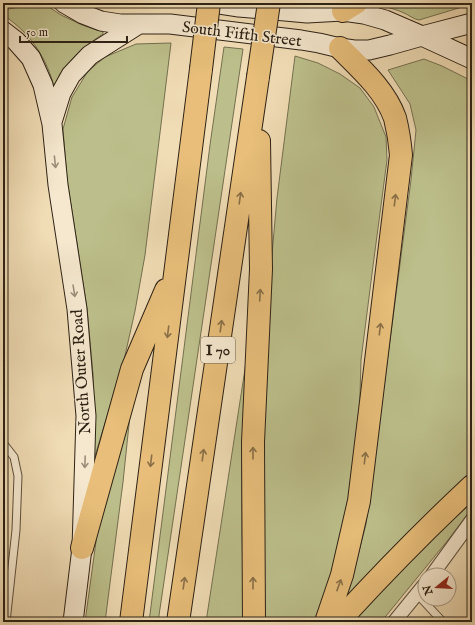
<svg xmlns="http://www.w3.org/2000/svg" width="475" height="625" font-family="'IM FELL English',serif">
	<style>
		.green { fill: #bcbf8b; stroke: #747050 }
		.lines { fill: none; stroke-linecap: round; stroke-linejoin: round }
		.lane-casing { stroke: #5e503d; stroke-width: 9 }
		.street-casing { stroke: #5e503d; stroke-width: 15 }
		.secondary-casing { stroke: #2d2215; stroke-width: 21 }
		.highway-casing { stroke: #2d2215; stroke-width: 24 }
		.lane { stroke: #f5e8cf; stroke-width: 7 }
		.street { stroke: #f5e8cf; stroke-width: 13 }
		.secondary { stroke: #f5e8cf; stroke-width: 19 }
		.highway { stroke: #e8be7a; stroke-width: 22 }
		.highway-bridge-casing { stroke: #2d2215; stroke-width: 24; stroke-linecap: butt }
		.highway-bridge { stroke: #e8be7a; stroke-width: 22 }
		.oneway { stroke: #9b8f7b }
		.oneway2 { stroke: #8a7048 }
		.labels { text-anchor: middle; stroke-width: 3; stroke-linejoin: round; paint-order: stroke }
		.shield { fill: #f5e8cf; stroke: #695d4d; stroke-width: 1 }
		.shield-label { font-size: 15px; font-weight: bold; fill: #2d2215 }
		.street-label { font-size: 16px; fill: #2d2215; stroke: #f5e8cf }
	</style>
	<rect width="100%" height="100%" fill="#f0dcb5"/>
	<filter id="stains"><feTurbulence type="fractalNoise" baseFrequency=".005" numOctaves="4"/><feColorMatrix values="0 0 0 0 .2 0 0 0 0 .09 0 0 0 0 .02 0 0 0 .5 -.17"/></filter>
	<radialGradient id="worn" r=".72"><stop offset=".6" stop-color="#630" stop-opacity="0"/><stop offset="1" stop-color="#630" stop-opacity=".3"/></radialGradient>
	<path class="green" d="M41,3H43L61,15L82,25L103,32V34C91,42 79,50 70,62C67,65 63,70 60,74C58,78 57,82 54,85L53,83C45,55 28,31 3,15V10Z
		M381,3H472V4L419,20C413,19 409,15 404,13C396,9 388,8 381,5Z
		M171,43L145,255L135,311L124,360L92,466L94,425L93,374L87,308L67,179L63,129L72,97L88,71L105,57L136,44Z
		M224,47L243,49L158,622H149L210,145Z
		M295,56L318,63L340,74L360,88L374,107L386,137L387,160L373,266L361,360L359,430L350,507L335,564L314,622H265L261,443L267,311L277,198Z
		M424,59L442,66L472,81V477L340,610L355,567L366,524L411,180L416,130L410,104L388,70Z
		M247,356L242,452V533L244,622H206Z
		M130,415L123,482L105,622H85L98,527Z
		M471,503L472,504V508L448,540L381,622H352L410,560Z"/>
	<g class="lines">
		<g class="lane-casing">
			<path id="lane" d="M3,443L14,457L18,476L16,530L6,622
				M417,594L443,622"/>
		</g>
		<g class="street-casing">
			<path id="street" d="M432,575L472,520
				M394,622L425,584"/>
		</g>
		<g class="secondary-casing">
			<path id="secondary" d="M64,3L83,14L101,21L120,24H170L301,40L319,43L340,48L354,50H369L390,45L422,36L472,23
				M213,3L239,7L307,13L343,11L364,14L385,20L422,36L472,59
				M3,31L16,41L31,58L43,85L52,124L58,185L77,309L86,416L82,548L73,622
				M52,122L61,93L71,75L90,55L139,24"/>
		</g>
		<g class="highway-casing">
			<path id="highway" d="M343,11L356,3
				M82,548L132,369L166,290
				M131,622L201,69
				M178,622L258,77
				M254,622L253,442L261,269L259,141
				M326,622L342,575L359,501L401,155C400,143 398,130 395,118C385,90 361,69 340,48
				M338,622C381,575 426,529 472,486"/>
		</g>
		<use href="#lane" class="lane"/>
		<use href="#street" class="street"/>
		<use href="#secondary" class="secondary"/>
		<use href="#highway" class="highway"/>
		<g class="highway-bridge-casing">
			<path id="highway-bridge" d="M201,69L209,3
				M258,77L269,3"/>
		</g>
		<use href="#highway-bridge" class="highway-bridge"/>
	</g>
	<defs><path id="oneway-shaft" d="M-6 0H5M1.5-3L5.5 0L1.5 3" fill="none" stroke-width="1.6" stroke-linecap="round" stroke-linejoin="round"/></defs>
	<g class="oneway">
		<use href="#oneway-shaft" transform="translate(55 162) rotate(84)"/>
		<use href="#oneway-shaft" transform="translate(74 291) rotate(81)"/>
		<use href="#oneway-shaft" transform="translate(85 462) rotate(92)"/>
	</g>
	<g class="oneway2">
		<use href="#oneway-shaft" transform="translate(240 198) rotate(-82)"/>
		<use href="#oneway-shaft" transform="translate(395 200) rotate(-83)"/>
		<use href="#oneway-shaft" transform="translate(260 295) rotate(-87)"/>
		<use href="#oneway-shaft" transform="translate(221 326) rotate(-82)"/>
		<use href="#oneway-shaft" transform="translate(380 329) rotate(-83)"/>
		<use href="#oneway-shaft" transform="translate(168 332) rotate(97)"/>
		<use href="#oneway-shaft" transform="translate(253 453) rotate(-90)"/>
		<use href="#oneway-shaft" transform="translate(203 455) rotate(-82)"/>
		<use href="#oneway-shaft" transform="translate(365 458) rotate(-83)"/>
		<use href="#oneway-shaft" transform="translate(151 461) rotate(97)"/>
		<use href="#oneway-shaft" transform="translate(184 583) rotate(-82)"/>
		<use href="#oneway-shaft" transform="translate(253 583) rotate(-90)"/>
		<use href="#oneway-shaft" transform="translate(339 585) rotate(-70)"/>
	</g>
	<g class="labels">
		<rect class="shield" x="201" y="337" width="34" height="26" rx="3"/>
		<g class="shield-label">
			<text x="218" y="355">I 70</text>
		</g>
		<g class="street-label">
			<text transform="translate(242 33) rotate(7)" y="6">South Fifth Street</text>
			<text transform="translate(80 372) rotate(-94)" y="6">North Outer Road</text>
		</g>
	</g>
	<rect width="475" height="625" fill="none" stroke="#f0dcb5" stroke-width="16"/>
	<rect x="4" y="4" width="467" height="617" fill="none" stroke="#2d2215" stroke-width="2"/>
	<rect x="8" y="8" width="459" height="609" fill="none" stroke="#2d2215"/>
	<g transform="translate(437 587) rotate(252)"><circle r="19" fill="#f5e8cf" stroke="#a59985"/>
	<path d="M0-3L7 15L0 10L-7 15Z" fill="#8f2418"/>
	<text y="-6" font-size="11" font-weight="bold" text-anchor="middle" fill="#2d2215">N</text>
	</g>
	<path d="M20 36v6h107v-6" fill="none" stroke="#2d2215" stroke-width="2"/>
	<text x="26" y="36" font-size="12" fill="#2d2215" stroke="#f5e8cf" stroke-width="3" paint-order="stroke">50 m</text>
	<rect width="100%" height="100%" filter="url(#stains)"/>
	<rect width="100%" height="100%" fill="url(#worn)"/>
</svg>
